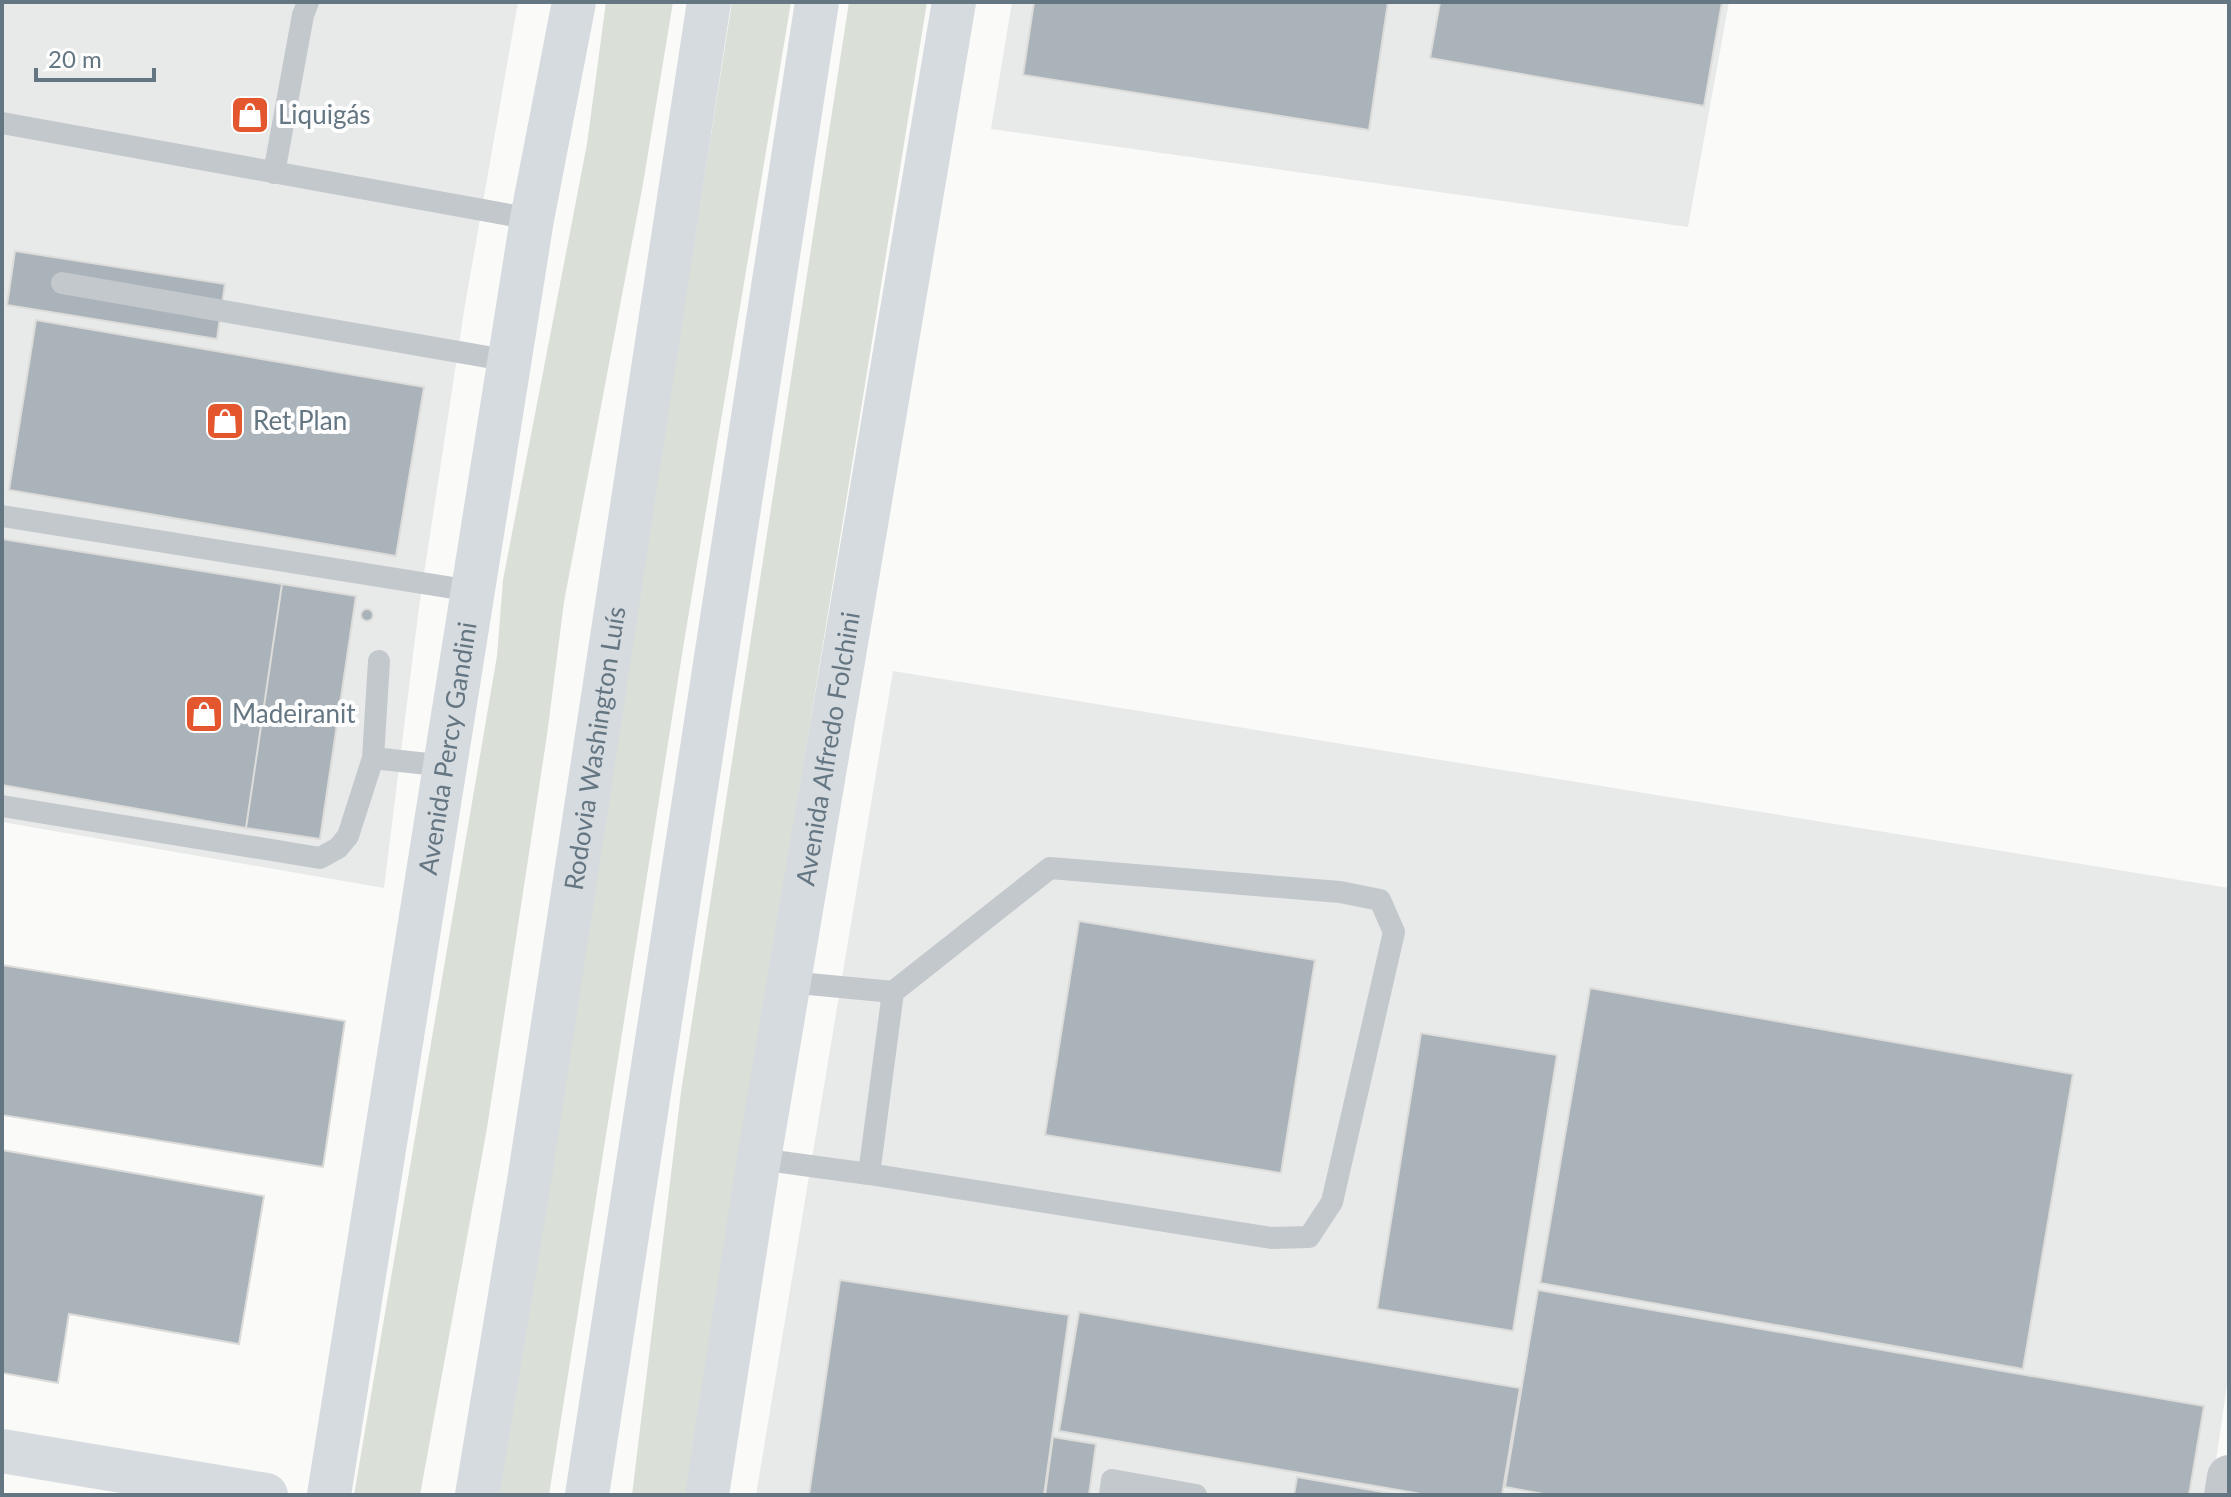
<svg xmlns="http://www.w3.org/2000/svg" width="2231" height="1497" font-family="Lato,sans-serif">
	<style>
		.built { fill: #e8e9e9 }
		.green { fill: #dadfd7 }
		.building { fill: #aab3b9; stroke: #dcdcda; stroke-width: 2 }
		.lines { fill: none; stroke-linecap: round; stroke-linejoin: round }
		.lane { stroke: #c3c8cc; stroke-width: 22 }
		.street { stroke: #c3c8cc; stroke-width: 44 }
		.secondary { stroke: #d6dbdf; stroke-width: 44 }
		.highway { stroke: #d6dbdf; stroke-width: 44 }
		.labels { text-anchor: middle; stroke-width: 8; stroke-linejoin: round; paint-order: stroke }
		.poi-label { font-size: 26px; fill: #657683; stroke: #fff; text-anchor: start }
		.street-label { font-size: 26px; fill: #657683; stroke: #fff }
	</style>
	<rect width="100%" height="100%" fill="#fafaf8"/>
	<path class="built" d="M2,2H518L465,305L419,607L384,888L2,822Z
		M1012,2H1729L1688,227L991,129Z
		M893,671L2229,888V1371L2211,1495H756Z"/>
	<path class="green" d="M606,2H673L643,184L564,602L547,735L487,1128L420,1495H354L497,656L503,580L587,144Z
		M732,2H791L684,642L549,1495H497Z
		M849,2H927L685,1495H632L681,1092Z"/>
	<path class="building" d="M1034,2H1388L1369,130L1023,75Z
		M1440,2H1722L1704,106L1430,58Z
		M15,251L225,284L217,339L7,305Z
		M36,320L424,387L396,556L9,490Z
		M2,539L282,584L246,828L2,785Z
		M282,584L356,596L320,839L246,828Z
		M361 615a6 6 0 1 1 12 0a6 6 0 1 1-12 0Z
		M1079,921L1315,960L1281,1173L1045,1135Z
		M2,965L345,1021L323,1167L2,1115Z
		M1590,988L2073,1074L2023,1369L1540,1283Z
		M1421,1033L1557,1055L1513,1331L1377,1309Z
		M2,1150L264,1196L239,1344L69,1314L58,1383L2,1373Z
		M840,1280L1069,1315L1044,1495H809Z
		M1538,1290L2204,1406L2189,1495H1549L1505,1487Z
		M1079,1312L1520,1388L1502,1495H1427L1059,1431Z
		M1053,1437L1096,1444L1089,1495H1045Z
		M1297,1477L1400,1495H1294Z"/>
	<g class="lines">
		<path class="lane" d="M2,123L532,219
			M274,173L303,15L308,2
			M62,283L510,361
			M2,516L472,591
			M373,758L446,766
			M2,806L320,858L338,848L348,836L373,758L379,661
			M788,982L893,992
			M759,1159L869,1174L1271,1238L1309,1237L1332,1202L1394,932L1380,900L1340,892L1050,868L893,992L869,1174
			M1110,1495L1112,1480L1196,1495"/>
		<path class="street" d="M2226,1495L2229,1477"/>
		<g class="secondary">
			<path d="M2,1451L266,1495"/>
			<path id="s1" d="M329,1495L532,219L574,2"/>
			<path id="s2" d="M707,1495L759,1159L954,2"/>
		</g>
		<g class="highway">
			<path id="s3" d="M477,1495L530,1175L709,2"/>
			<path d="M587,1495L817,2"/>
		</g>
	</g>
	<defs>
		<g id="shop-square" transform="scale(2)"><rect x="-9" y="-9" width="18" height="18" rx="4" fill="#e4572e" stroke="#fff"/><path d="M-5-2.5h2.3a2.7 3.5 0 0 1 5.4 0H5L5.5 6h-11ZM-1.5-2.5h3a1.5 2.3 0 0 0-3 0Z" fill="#fff"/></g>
	</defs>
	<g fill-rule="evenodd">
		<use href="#shop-square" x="250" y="115"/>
		<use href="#shop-square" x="225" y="421"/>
		<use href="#shop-square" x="204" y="714"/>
	</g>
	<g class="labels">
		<g class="poi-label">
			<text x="278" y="124">Liquigás</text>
			<text x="253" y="430">Ret Plan</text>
			<text x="232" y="723">Madeiranit</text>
		</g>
		<g class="street-label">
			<text dy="9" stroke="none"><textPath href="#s1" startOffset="756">Avenida Percy Gandini</textPath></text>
			<text dy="9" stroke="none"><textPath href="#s2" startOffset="756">Avenida Alfredo Folchini</textPath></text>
			<text dy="9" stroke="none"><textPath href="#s3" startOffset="756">Rodovia Washington Luís</textPath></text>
		</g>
	</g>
	<rect width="2231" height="1497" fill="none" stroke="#657683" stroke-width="8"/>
	<path d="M36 68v12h118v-12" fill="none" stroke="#657683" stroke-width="4"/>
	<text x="48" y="68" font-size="24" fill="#657683" stroke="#ffffff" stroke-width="6" paint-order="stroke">20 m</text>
</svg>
